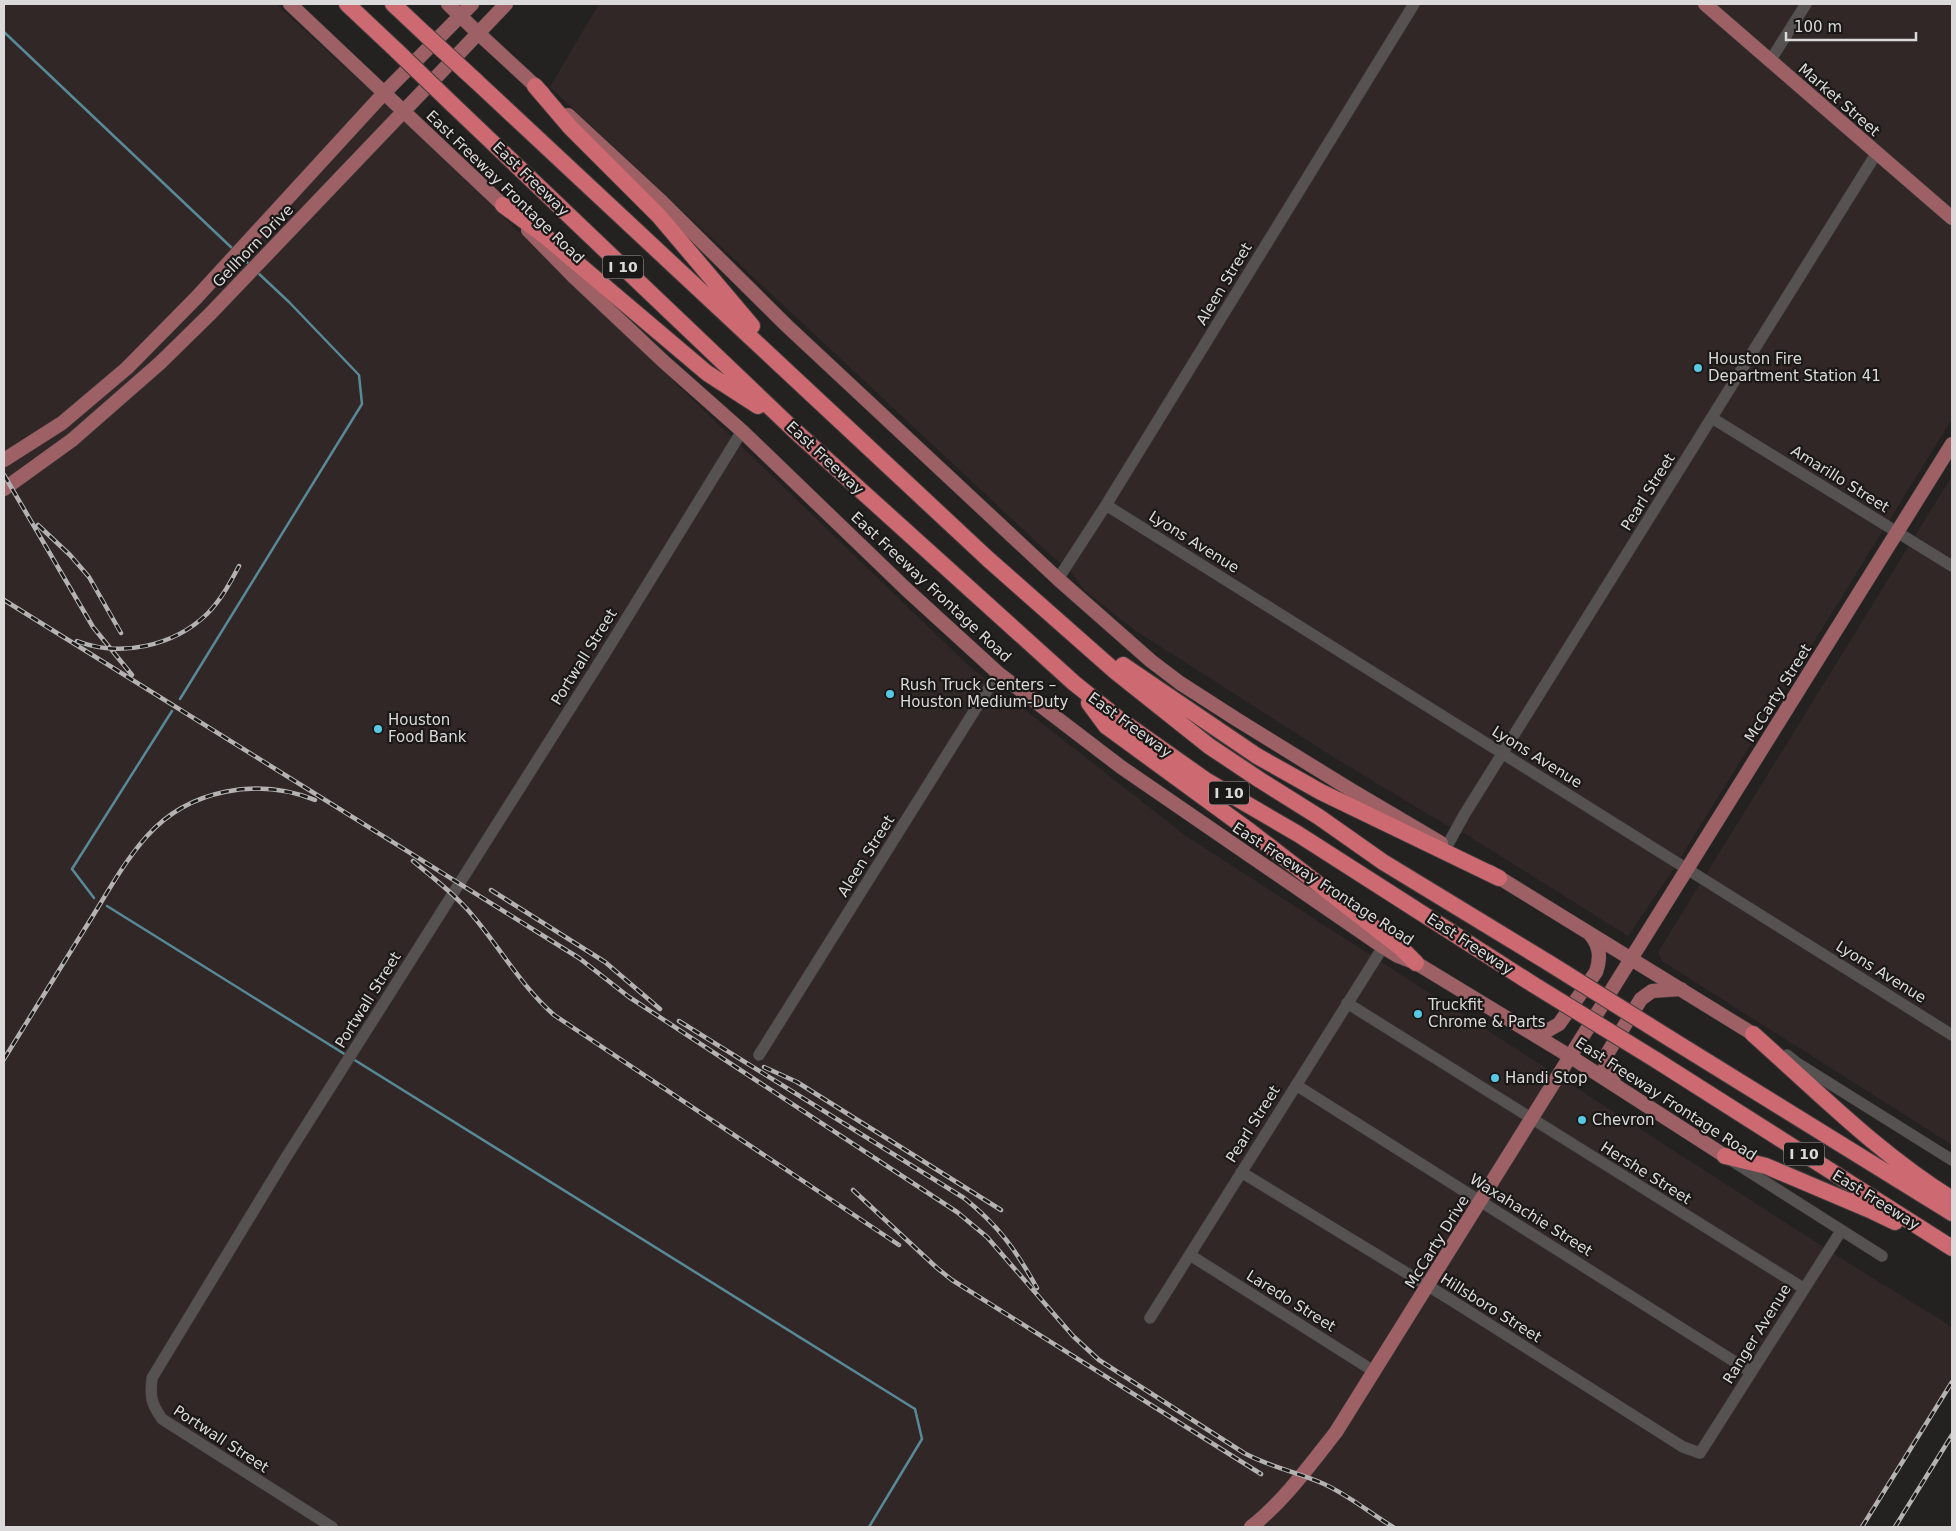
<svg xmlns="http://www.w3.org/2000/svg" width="1956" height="1531" font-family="'DejaVu Sans',sans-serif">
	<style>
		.built { fill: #322727 }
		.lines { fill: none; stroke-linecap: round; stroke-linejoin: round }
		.stream { stroke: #578996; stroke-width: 2.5 }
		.minor-casing { stroke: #3f3c3c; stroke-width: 12 }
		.major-casing { stroke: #3f3c3c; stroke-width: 15 }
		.highway-casing { stroke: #3f3c3c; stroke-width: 18 }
		.minor { stroke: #565252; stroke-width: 11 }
		.major { stroke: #9d6064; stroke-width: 14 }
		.highway { stroke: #cd6970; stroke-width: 16 }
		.rail-casing { stroke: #b4b2b2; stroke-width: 4.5 }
		.rail { stroke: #1b1818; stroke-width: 2.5; stroke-dasharray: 8; stroke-linecap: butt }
		.highway-bridge-casing { stroke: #3f3c3c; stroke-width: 18; stroke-linecap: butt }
		.highway-bridge { stroke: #cd6970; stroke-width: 16 }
		.poi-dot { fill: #59c8e5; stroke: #1b1818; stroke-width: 2 }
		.labels { text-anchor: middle; stroke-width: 4.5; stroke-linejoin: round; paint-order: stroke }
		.shield { fill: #1b1818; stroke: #a19f9f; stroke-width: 1 }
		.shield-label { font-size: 14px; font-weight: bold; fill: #dbd9d9 }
		.street-label { font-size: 15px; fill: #dbd9d9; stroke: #1b1818 }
		.poi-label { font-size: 15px; fill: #dbd9d9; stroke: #1b1818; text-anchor: start }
	</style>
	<rect width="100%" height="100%" fill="#242121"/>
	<path class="built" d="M4,4H276L411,128L969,666L1186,836L1839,1257L1952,1327V1383L1863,1527H4Z
		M599,4H1952V419L1671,873L1628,936L1467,835L1446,825L1338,760L1136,631L1084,590L1073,574L1044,549L550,87Z
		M1952,476V1145L1662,961L1658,952Z"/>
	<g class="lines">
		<path class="stream" d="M4,32L233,249
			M241,257L250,265
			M180,699L362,404L359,375L289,302L257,272
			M94,898L72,869L172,711
			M107,906L346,1055
			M353,1059L915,1409L922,1439L869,1527"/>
		<g class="minor-casing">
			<path id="minor" d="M1770,61L1806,4
				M1712,418L1952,566
				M1106,505L1952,1035
				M1058,579L1106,505L1414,4
				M1447,846L1464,815L1876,154
				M1347,1003L1803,1288
				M759,1055L998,673
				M1787,1055L1797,1063L1952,1160
				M1296,1085L1751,1372
				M1734,1162L1882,1256
				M1241,1172L1451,1300L1683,1447L1700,1453L1841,1231
				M1190,1255L1375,1372
				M1150,1318L1383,947
				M332,1527L162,1419C151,1403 150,1397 152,1378L285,1159L604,655L742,431"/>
		</g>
		<g class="major-casing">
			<path id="major" d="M290,4L509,211
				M448,4L478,33L543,93
				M1705,4L1952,218
				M568,115L662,202L786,325L1058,579L1151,661L1180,683L1236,719L1351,790L1441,843
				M528,230L575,278L663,361L742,431L906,589L998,673L1121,767L1383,947L1398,956L1416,963L1571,1057L1725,1156
				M4,460L62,423L127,368L196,298L385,92L472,4
				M4,489L72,440L160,363L211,313L506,4
				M1490,872L1753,1034
				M1530,1032H1545L1559,1024L1596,972C1601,957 1600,946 1590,934
				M1614,1082C1605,1072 1604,1067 1607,1054L1641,999L1652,991L1681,989
				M1251,1527C1284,1501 1310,1465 1336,1432L1952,444"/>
		</g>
		<g class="highway-casing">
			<path id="highway" d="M347,4L397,51
				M393,4L426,35
				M476,81L988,559L1116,672L1209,746L1260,780L1319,817L1383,862L1549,963
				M535,86L570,127L659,216L752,326
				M452,104L794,430L1074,683L1119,719L1207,781L1298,834L1534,985
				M503,205L545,236L707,373L758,406
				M1123,665L1257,756L1321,792L1499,878
				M1089,703L1106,726L1251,832L1401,948L1416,963
				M1753,1034C1817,1091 1879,1154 1952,1199
				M1669,1038L1952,1213
				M1656,1060L1952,1248
				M1725,1156L1766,1166L1872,1211L1895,1222"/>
		</g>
		<use href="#minor" class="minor"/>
		<use href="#major" class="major"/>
		<use href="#highway" class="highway"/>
		<g class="rail-casing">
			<path id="rail" d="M4,475L93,627L132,675
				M38,525L70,555L89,577L121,633
				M4,600L579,958L629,997L957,1212L987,1237L1073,1336L1099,1360L1244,1453C1270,1467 1297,1472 1324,1484C1348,1495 1370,1513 1393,1527
				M77,641C120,658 174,646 207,614C221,600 230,583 239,566
				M413,861C433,878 456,895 473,916C501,949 521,986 554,1015L899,1245
				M491,890L605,962L660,1009
				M679,1021L964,1198C998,1225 1016,1250 1037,1288
				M4,1059C31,1016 57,973 84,930C104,899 122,864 147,836C189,789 258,777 315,800
				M764,1067L797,1082L1001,1210
				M853,1190L937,1268L952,1280L1261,1474
				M1862,1527L1952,1382
				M1895,1527L1952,1435"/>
		</g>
		<use href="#rail" class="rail"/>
		<g class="highway-bridge-casing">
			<path id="highway-bridge" d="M426,35L476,81
				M397,51L452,104
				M1549,963L1669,1038
				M1534,985L1656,1060"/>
		</g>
		<use href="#highway-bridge" class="highway-bridge"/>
	</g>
	<g class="poi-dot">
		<circle cx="1698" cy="368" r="5"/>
		<circle cx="890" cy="694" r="5"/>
		<circle cx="378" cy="729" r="5"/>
		<circle cx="1418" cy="1014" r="5"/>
		<circle cx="1495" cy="1078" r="5"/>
		<circle cx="1582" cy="1120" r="5"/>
	</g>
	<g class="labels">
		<g class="shield">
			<rect x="603" y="255.5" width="40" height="23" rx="4"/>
			<rect x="1209" y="781.5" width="40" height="23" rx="4"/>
			<rect x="1784" y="1142.5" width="40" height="23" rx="4"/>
		</g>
		<g class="shield-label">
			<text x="623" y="272">I 10</text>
			<text x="1229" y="798">I 10</text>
			<text x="1804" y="1159">I 10</text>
		</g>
		<g class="street-label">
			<text transform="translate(1839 100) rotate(41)" y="5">Market Street</text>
			<text transform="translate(531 179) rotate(44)" y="5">East Freeway</text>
			<text transform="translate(505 187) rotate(44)" y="5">East Freeway Frontage Road</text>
			<text transform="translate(253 246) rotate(-46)" y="5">Gellhorn Drive</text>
			<text transform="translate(1224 284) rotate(-59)" y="5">Aleen Street</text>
			<text transform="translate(825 458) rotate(43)" y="5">East Freeway</text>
			<text transform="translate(1840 479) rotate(32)" y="5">Amarillo Street</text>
			<text transform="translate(1648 492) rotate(-58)" y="5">Pearl Street</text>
			<text transform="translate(1194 542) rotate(32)" y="5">Lyons Avenue</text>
			<text transform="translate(931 587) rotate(43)" y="5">East Freeway Frontage Road</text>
			<text transform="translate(584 657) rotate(-58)" y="5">Portwall Street</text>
			<text transform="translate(1778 693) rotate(-58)" y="5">McCarty Street</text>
			<text transform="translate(1130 725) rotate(36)" y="5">East Freeway</text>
			<text transform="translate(1537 757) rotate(32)" y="5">Lyons Avenue</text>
			<text transform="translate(866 856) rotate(-58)" y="5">Aleen Street</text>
			<text transform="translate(1323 884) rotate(33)" y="5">East Freeway Frontage Road</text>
			<text transform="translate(1470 944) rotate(33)" y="5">East Freeway</text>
			<text transform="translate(1881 972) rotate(32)" y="5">Lyons Avenue</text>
			<text transform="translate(368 1000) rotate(-58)" y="5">Portwall Street</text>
			<text transform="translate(1666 1099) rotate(33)" y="5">East Freeway Frontage Road</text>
			<text transform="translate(1253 1124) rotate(-58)" y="5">Pearl Street</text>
			<text transform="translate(1646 1173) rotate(32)" y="5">Hershe Street</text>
			<text transform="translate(1876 1200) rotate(32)" y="5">East Freeway</text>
			<text transform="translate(1531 1215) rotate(32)" y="5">Waxahachie Street</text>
			<text transform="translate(1437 1242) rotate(-58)" y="5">McCarty Drive</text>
			<text transform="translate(1291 1301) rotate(32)" y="5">Laredo Street</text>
			<text transform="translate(1491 1308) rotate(32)" y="5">Hillsboro Street</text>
			<text transform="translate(1757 1334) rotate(-58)" y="5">Ranger Avenue</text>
			<text transform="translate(221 1439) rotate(33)" y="5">Portwall Street</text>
		</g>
		<g class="poi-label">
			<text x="1708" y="364">Houston Fire<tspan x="1708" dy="17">Department Station 41</tspan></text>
			<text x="900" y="690">Rush Truck Centers –<tspan x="900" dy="17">Houston Medium-Duty</tspan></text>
			<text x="388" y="725">Houston<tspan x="388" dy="17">Food Bank</tspan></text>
			<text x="1428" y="1010">Truckfit<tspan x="1428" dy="17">Chrome &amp; Parts</tspan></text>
			<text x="1505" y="1083">Handi Stop</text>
			<text x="1592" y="1125">Chevron</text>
		</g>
	</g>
	<rect width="1956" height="1531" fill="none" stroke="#dbd9d9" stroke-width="10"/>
	<path d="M1786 32v8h130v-8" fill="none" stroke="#dbd9d9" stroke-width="2.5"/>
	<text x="1794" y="32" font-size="15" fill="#dbd9d9" stroke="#1b1818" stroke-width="4" paint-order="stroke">100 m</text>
</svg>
